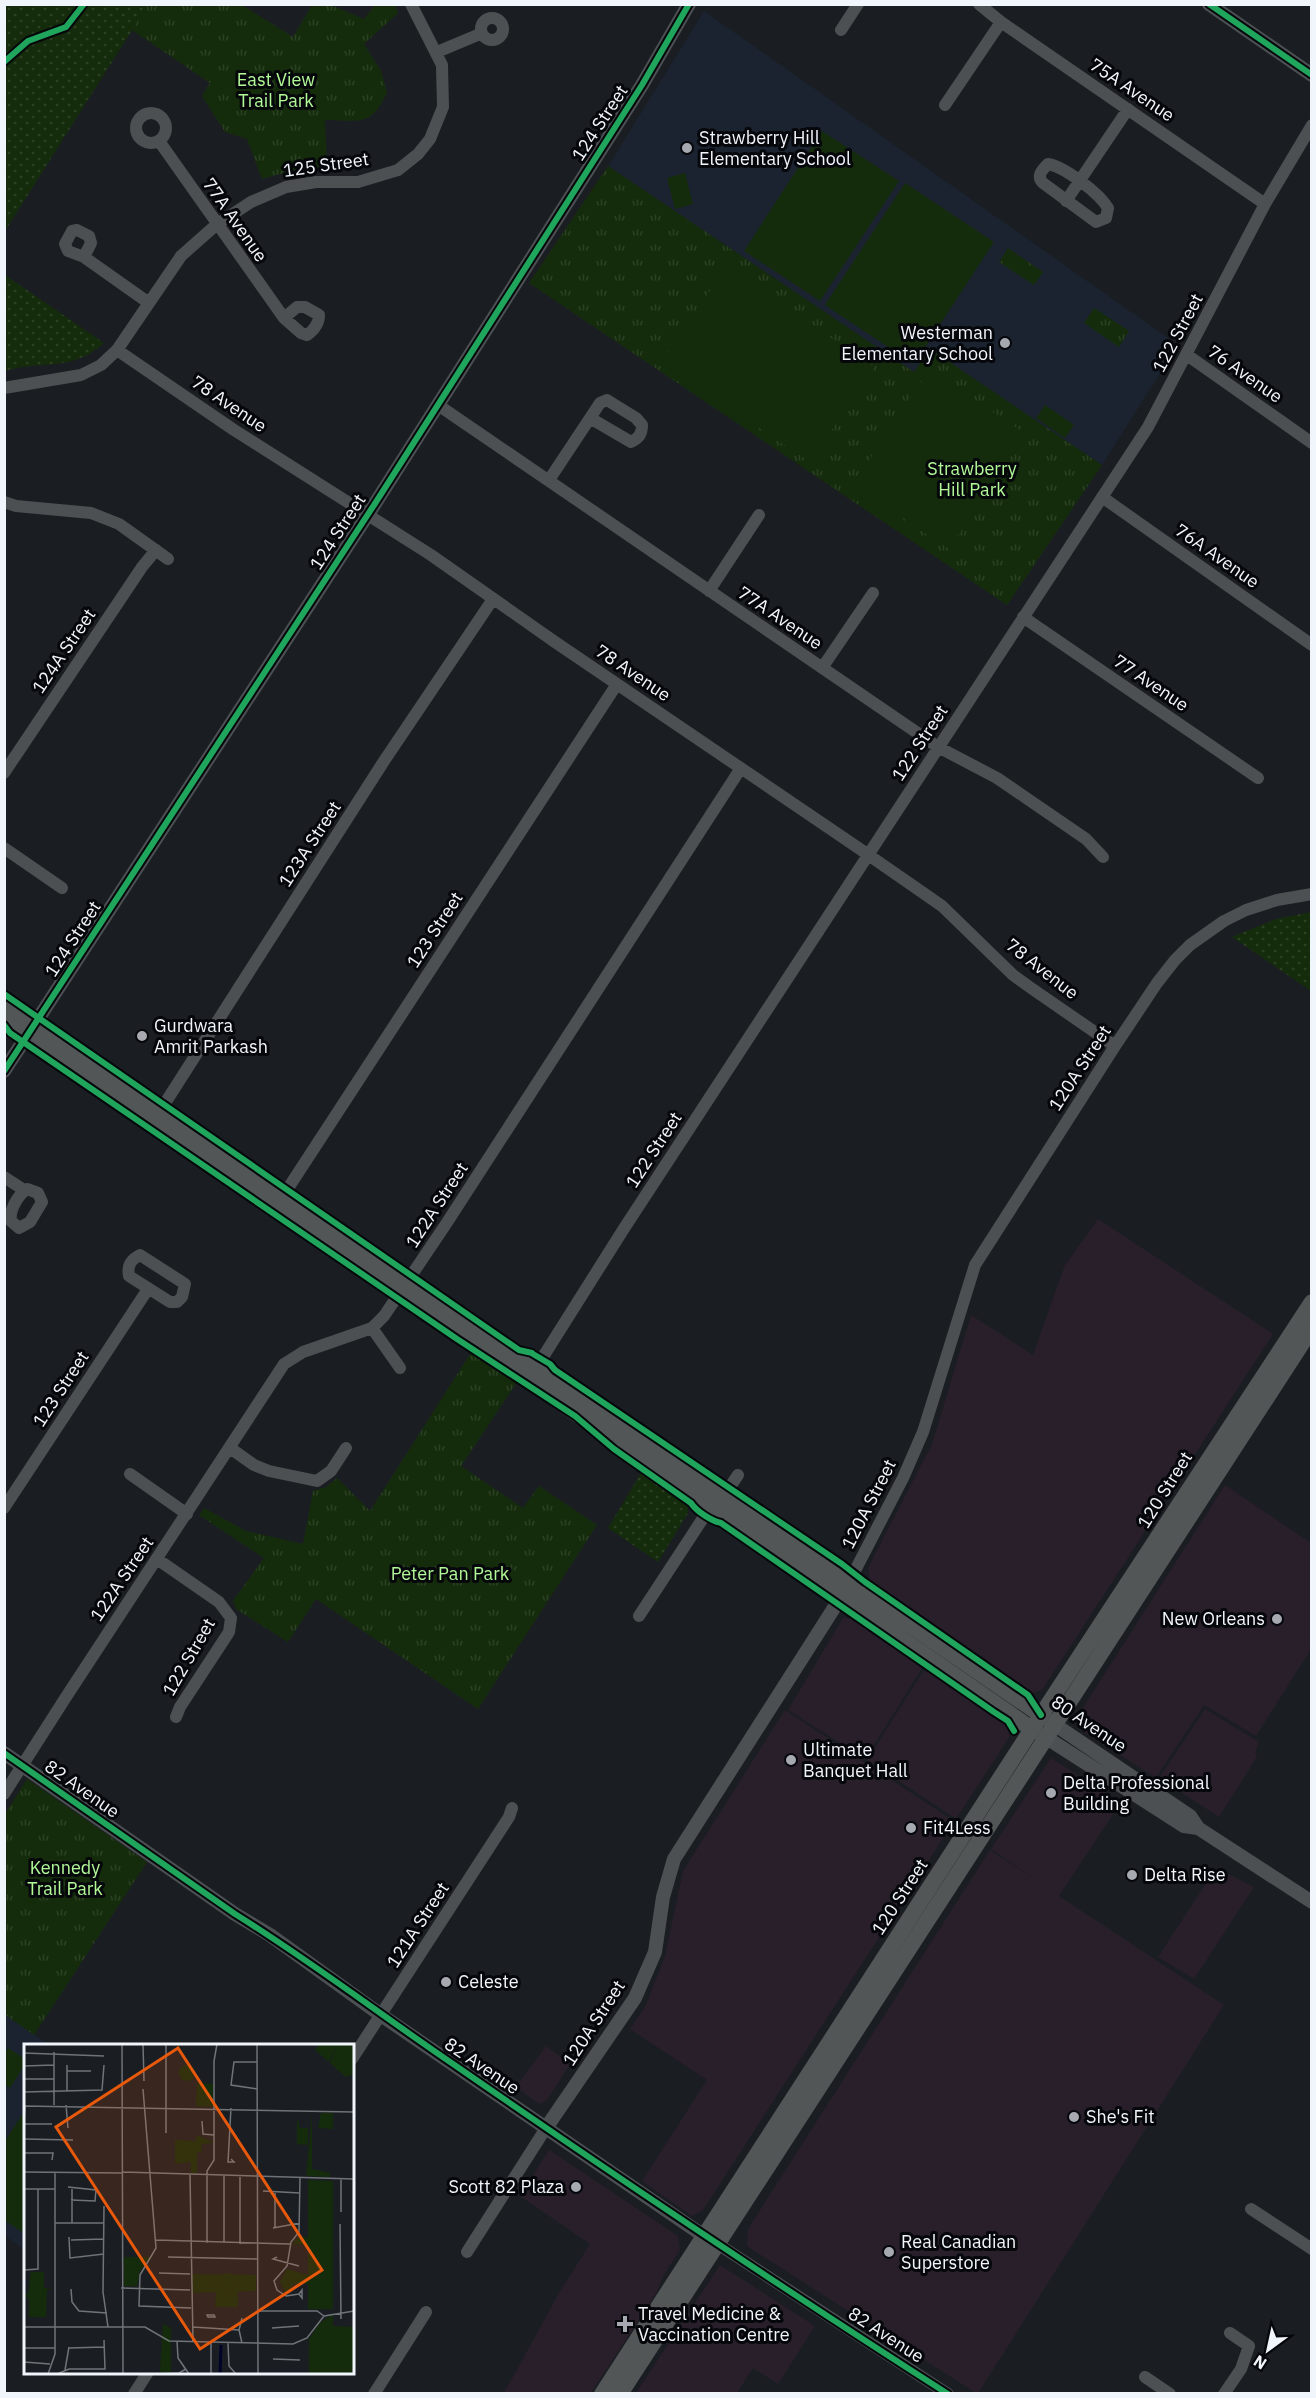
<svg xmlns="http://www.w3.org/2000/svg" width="1316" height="2398" font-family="'IBM Plex Sans',sans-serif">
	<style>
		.commercial { fill: #281f2b }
		.built { fill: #1a232f }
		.grass { fill: url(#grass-dots) }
		.park { fill: url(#park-tufts) }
		.pitch { fill: #152c0c }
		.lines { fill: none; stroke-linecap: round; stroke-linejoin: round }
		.minor { stroke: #4d5053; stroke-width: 12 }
		.tertiary { stroke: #4d5053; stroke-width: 14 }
		.secondary { stroke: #525656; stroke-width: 16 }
		.cycleway-casing { stroke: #05070b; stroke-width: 10 }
		.cycleway { stroke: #20a55d; stroke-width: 6 }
		.poi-dot { fill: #a6aab0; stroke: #05070b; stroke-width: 2 }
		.labels { text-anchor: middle; stroke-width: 6; stroke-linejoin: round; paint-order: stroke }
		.park-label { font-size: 18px; fill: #b2f998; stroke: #05070b }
		.street-label { font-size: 18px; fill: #f1f5fc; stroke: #05070b }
		.poi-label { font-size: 18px; fill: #f1f5fc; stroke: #05070b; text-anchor: start }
		.inset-river { fill: none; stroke: #020328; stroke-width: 3 }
		.inset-road { fill: none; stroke: #707479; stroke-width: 1.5 }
		.view { fill: #e8590c; fill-opacity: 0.15; stroke: #e8590c; stroke-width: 3 }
		.inset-edge { fill: none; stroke: #f1f5fc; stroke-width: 3 }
	</style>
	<defs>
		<pattern id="grass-dots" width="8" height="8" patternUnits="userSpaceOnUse" patternTransform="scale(1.5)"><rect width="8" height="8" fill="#152c0c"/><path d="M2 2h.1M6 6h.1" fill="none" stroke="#2c4124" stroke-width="1.8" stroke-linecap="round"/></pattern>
		<pattern id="park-tufts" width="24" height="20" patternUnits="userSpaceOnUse" patternTransform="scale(1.5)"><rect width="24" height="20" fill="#152c0c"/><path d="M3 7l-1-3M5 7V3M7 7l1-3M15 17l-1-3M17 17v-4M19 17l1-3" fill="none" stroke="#2c4124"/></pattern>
	</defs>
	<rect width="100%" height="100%" fill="#1a1e22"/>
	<path class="commercial" d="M1098,1219L1273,1334L1042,1690L1033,1693L870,1580L868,1568L932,1444L971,1315L1033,1355L1065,1265Z
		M1225,1485L1311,1543V1649L1256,1736L1204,1705L1156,1778L1081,1730L1077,1720L1079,1714Z
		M843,1618L854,1619L923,1667L865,1759L788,1710Z
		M926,1667L1006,1724L1010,1736L956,1819L867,1760Z
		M1205,1709L1259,1742L1255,1752L1257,1757L1219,1817L1159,1778Z
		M785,1710L954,1821L703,2210L692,2216L642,2181L707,2080L630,2029L646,2005L665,1956L683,1871Z
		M1051,1758L1121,1802L1059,1896L1224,2005L989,2376L978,2393H976L747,2246L748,2229L990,1850L1042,1884L991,1849Z
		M1216,1868L1254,1887L1194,1979L1158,1957Z
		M546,2046L570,2064L547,2100L539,2104L516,2087Z
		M549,2150L678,2236L680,2250L663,2276L657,2292L591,2393H504L559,2293L590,2244L520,2196Z
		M720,2265L815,2326L778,2384L753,2368L737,2393H636Z"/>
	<path class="built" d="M704,11L1178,345L1102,465L930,349L914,372L608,166Z
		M4,2014L50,2045L26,2046L25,2250L5,2236Z"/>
	<path class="grass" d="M5,4L148,5L5,231L4,5Z
		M5,275L104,343C73,372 41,360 5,371Z
		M1311,912V991L1232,937L1276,919Z
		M641,1473L688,1506V1513L658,1562L608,1528Z"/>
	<path class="park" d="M148,5H242L293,37L312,5H331L364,19L375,5H395L398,13L364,44L381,71L387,92C371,128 360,120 325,120L327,166L294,170L262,179L247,139L225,132L202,96L210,83L132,30Z
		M608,166L914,372L930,349L1102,465L1007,605L529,283Z
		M1008,248L1043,272L1034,285L999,262Z
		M1094,308L1129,331L1119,347L1084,323Z
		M474,1348L519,1379L461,1466L523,1508L539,1486L597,1525L478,1709L316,1599L288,1642L236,1609L233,1601L264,1558L199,1515L204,1508L246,1531L303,1544L313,1491L326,1487L337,1478L370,1511Z
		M27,1779L147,1862L34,2035L4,2014L5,1814Z"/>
	<path class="pitch" d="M822,131L899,181L820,301L744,251Z
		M685,173L693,204L675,209L667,178Z
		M905,183L994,242L914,364L825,305Z
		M726,267L874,367L810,462L662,362Z
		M929,370L1026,434L949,549L853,484Z
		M1045,405L1074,425L1065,438L1036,418Z
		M8,2048L25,2059V2064L10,2088L5,2084V2054Z
		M25,2110V2234L4,2220L5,2141Z"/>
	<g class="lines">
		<path class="minor" d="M979,4L1001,22L1265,204
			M481 29a11 11 0 1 1 22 0a11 11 0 1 1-22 0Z
			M841,30L858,4
			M437,52L480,34
			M945,105L1001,22
			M136 128a15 15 0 1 1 30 0a15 15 0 1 1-30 0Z
			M159,141L284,318L301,333L307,335C314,330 319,324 319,315L305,307H297L284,318
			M1048,164C1065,167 1099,193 1108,208L1106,218L1096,222L1043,183C1036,176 1042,170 1048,164Z
			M1066,201L1128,109
			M84,257L91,243L89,236L77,230L72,231L65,244L68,251L84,257L149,303
			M117,350L234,430L431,555L555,642L857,847L942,906L1013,975L1031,988L1115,1046
			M1187,355L1312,443
			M4,388L81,375L101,365L117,350L181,256L216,225L251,202L286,187L316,182H358L398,170L418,154L430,139L443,107L442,65L411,4
			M438,405L938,747L997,778L1086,839L1103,857
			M549,480L600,403L607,400L636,418L642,425C642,434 639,438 631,442L590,418
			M1102,497L1312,645
			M4,502L16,506L91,513L119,524L168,559
			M709,591L759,515
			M1023,617L1258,778
			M822,668L873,593
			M4,773L142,567L156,550
			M4,848L62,888
			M160,1111L384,761L493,599
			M4,1177L24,1190
			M27,1189L38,1193L42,1202L30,1222L19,1228L11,1221C9,1210 18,1195 27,1189Z
			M283,1196L617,684
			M140,1255L185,1284L182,1297L177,1302H170L129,1276C127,1266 130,1260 140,1255Z
			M372,1328L400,1368
			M536,1368L623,1230L1148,427L1265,204L1312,125
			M230,1448L254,1465L269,1471L317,1481L331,1471L346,1448
			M130,1474L187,1514
			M723,1497L738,1475
			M4,1508L148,1289
			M157,1559L219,1602L231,1618L229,1632L180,1707L176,1717
			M846,1588L903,1478L923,1432L975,1265L1115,1046L1157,983L1175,960L1190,945L1224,921L1246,910L1277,900L1312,894
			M639,1616L711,1506
			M4,1794L66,1697L284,1364L303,1352L372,1328L384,1316L446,1224L741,768
			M352,2059L509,1817L512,1808
			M1251,2209L1312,2249
			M713,2241L948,2394
			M467,2252L546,2128
			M1145,2377L1170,2394
			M134,2394L148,2372
			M374,2394L426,2312
			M1224,2394L1241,2369L1249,2346L1230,2333"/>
		<path class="tertiary" d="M1209,4L1312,75
			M4,1071L376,502L642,85L689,4
			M1048,1720L1190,1816L1198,1828L1312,1902
			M1039,1733L1184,1826L1198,1828
			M4,1753L235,1914L270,1935L381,2015L704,2236
			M546,2128L635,1998L655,1952L663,1897L674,1859L841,1597"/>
		<path class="secondary" d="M4,1003L283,1196L536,1368L1041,1715
			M4,1018L1032,1729
			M602,2394L1032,1729L1312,1302
			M620,2394L1312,1328"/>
		<g class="cycleway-casing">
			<path id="cycleway" d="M1209,4L1312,75
				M4,62L28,41L66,27L84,4
				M4,994L519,1350L532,1353
				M4,1025L10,1033L457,1339L575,1416L614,1449L691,1503C697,1512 712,1521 721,1523L994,1712L1008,1721L1014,1731
				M4,1071L376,502L642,85L689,4
				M533,1354L550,1364L555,1370L842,1564L865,1582L1028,1695L1041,1715
				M4,1753L235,1914C311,1961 382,2016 456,2066C618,2178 782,2288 948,2394"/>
		</g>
		<use href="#cycleway" class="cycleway"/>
	</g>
	<g class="poi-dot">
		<circle cx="687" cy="148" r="6"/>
		<circle cx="1005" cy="343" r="6"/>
		<circle cx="142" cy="1036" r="6"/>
		<circle cx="1277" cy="1619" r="6"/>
		<circle cx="791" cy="1760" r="6"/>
		<circle cx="1051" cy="1793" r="6"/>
		<circle cx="911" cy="1828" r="6"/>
		<circle cx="1132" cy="1875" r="6"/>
		<circle cx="446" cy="1982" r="6"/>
		<circle cx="1074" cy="2117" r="6"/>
		<circle cx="576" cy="2187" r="6"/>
		<circle cx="889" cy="2252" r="6"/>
		<path d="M622 2315h6v6h6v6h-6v6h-6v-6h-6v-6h6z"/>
	</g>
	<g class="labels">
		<g class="park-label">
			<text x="276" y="86">East View<tspan x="276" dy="21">Trail Park</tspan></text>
			<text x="972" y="475">Strawberry<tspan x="972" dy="21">Hill Park</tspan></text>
			<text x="450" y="1580">Peter Pan Park</text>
			<text x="65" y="1874">Kennedy<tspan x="65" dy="21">Trail Park</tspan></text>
		</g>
		<g class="street-label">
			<text transform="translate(1132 90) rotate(34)" y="6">75A Avenue</text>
			<text transform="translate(600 123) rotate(-57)" y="6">124 Street</text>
			<text transform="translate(326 165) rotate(-8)" y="6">125 Street</text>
			<text transform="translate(235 220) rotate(55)" y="6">77A Avenue</text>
			<text transform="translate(1178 333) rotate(-62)" y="6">122 Street</text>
			<text transform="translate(1245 374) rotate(35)" y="6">76 Avenue</text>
			<text transform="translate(229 404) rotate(34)" y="6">78 Avenue</text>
			<text transform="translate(338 532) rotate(-57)" y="6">124 Street</text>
			<text transform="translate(1217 556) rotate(35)" y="6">76A Avenue</text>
			<text transform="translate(780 618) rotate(34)" y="6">77A Avenue</text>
			<text transform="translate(64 651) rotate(-56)" y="6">124A Street</text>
			<text transform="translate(633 673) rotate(34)" y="6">78 Avenue</text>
			<text transform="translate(1151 683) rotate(34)" y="6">77 Avenue</text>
			<text transform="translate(920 743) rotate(-57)" y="6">122 Street</text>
			<text transform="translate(310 844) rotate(-57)" y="6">123A Street</text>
			<text transform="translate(435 930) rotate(-57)" y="6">123 Street</text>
			<text transform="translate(73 939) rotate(-57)" y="6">124 Street</text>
			<text transform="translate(1042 969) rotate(38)" y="6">78 Avenue</text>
			<text transform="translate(1080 1068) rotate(-57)" y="6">120A Street</text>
			<text transform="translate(654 1150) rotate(-57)" y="6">122 Street</text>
			<text transform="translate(437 1205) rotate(-57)" y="6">122A Street</text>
			<text transform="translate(61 1389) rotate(-57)" y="6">123 Street</text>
			<text transform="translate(1165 1490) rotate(-58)" y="6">120 Street</text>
			<text transform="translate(869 1504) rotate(-63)" y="6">120A Street</text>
			<text transform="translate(122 1579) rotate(-56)" y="6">122A Street</text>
			<text transform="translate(189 1657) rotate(-60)" y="6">122 Street</text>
			<text transform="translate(1089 1724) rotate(34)" y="6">80 Avenue</text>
			<text transform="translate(82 1789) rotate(35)" y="6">82 Avenue</text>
			<text transform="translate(900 1897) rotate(-57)" y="6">120 Street</text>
			<text transform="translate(418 1925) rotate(-57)" y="6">121A Street</text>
			<text transform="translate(594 2023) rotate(-57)" y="6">120A Street</text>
			<text transform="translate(482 2066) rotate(34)" y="6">82 Avenue</text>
			<text transform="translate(886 2335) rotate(33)" y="6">82 Avenue</text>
		</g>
		<g class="poi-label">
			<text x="699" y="144">Strawberry Hill<tspan x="699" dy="21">Elementary School</tspan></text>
			<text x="993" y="339" text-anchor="end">Westerman<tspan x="993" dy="21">Elementary School</tspan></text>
			<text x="154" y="1032">Gurdwara<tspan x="154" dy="21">Amrit Parkash</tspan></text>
			<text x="1265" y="1625" text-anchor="end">New Orleans</text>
			<text x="803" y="1756">Ultimate<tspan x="803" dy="21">Banquet Hall</tspan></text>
			<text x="1063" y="1789">Delta Professional<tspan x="1063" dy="21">Building</tspan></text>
			<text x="923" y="1834">Fit4Less</text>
			<text x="1144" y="1881">Delta Rise</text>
			<text x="458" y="1988">Celeste</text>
			<text x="1086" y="2123">She's Fit</text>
			<text x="564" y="2193" text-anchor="end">Scott 82 Plaza</text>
			<text x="901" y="2248">Real Canadian<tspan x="901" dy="21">Superstore</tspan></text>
			<text x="638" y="2320">Travel Medicine &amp;<tspan x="638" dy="21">Vaccination Centre</tspan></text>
		</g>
	</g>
	<g transform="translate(24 2044)">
		<rect width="330" height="330" fill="#1a1e22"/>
		<path d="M295,0H313L305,18L291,6ZM288,69V125L306,129V133L282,132ZM284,136L309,137V265H284V201L268,200L275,192L284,193ZM100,213H128L116,227L113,242H100ZM309,270V330H285V295L296,279Z" fill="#152c0c"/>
		<path d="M313,0H330V30L322,33L306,19ZM297,69H309V85L294,84ZM273,74L276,84H284V101L273,100Z" fill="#152c0c"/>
		<path d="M173,39L189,40V63L172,62ZM173,91L189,98L177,101L178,109L173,108V129H167V118L151,120V96L172,97ZM263,225L284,231V240H269L263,251L256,238ZM7,228H20V244H29L23,245L22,273H5V255L0,251L4,250ZM168,230L232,231V247L168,249ZM292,236H308V266L305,261H292ZM139,280L147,284V328H136ZM309,282L330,283V330H309Z" fill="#152c0c"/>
		<path d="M155 29a8 8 0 1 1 16 0a8 8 0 1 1-16 0ZM196 238a9 9 0 1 1 18 0a9 9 0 1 1-18 0ZM175 240a8 8 0 1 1 16 0a8 8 0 1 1-16 0ZM192,247H214V263H191ZM295,284H308L306,304L295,297ZM311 295a10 10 0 1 1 20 0a10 10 0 1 1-20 0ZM309 322a8 8 0 1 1 16 0a8 8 0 1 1-16 0Z" fill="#152c0c"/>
		<path class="inset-river" d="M196,330L197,301"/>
		<path class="inset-road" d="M98,0L99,330M119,0L120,37M142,0V89M233,0L234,330M30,8V61M0,9L80,12M43,21V48M0,22L30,21M43,27H67M0,35H30M119,45L132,204L116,231L115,262L167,264M233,45L207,41L210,18H233M0,48L78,46L80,21M42,61L44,84M207,64L204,118H210L207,115M178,77L179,90L190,91M0,80L1,62L330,68M0,80H28M0,95L49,96M0,109H29L28,116M0,128L99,129M99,128L330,135M166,131L169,297M44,143L72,146L71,157L47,156M0,145H31M239,147L276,149M80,162L79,248L84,283M317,168V135M31,179H80M48,179V145M316,180L317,275M249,184L276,179M251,184V149M45,193L46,214L80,210M47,196L80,195M132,196L266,200M183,199V127L190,116V17L193,0M200,199V132M216,200V133M144,213L233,215M253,213L249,215L275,222M0,226L14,225V145M135,229L166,230M97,244L166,246M47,245L48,258L55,267L83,269M262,252L253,246L250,237L263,222L267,198L275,188L276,134M262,252L275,250L278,254V246L275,250M234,267H293L300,272M183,271H190L191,273H184ZM300,272L330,267M0,283H121L145,297L269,300L283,294L300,272M169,283L215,286M248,284L275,282M153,297L154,314L165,330M187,298V330M204,299L205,322L212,330M218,299L215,286L218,274M0,304H31M45,304L80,303M249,315L276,316M0,318L26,320M41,326L45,303M24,330L31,310V128M33,330L45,325H81L80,296M133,330L155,329L162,325"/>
		<path class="view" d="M154,4L298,226L176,305L32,83Z"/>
		<rect width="330" height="330" class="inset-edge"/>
	</g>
	<rect width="1316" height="2398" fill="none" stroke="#f1f5fc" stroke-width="12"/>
	<g transform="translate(1268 2350) rotate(213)" stroke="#05070b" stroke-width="4.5" paint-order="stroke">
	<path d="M0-4.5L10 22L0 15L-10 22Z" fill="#f1f5fc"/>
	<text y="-9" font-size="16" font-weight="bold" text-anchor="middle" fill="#f1f5fc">N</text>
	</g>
</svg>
